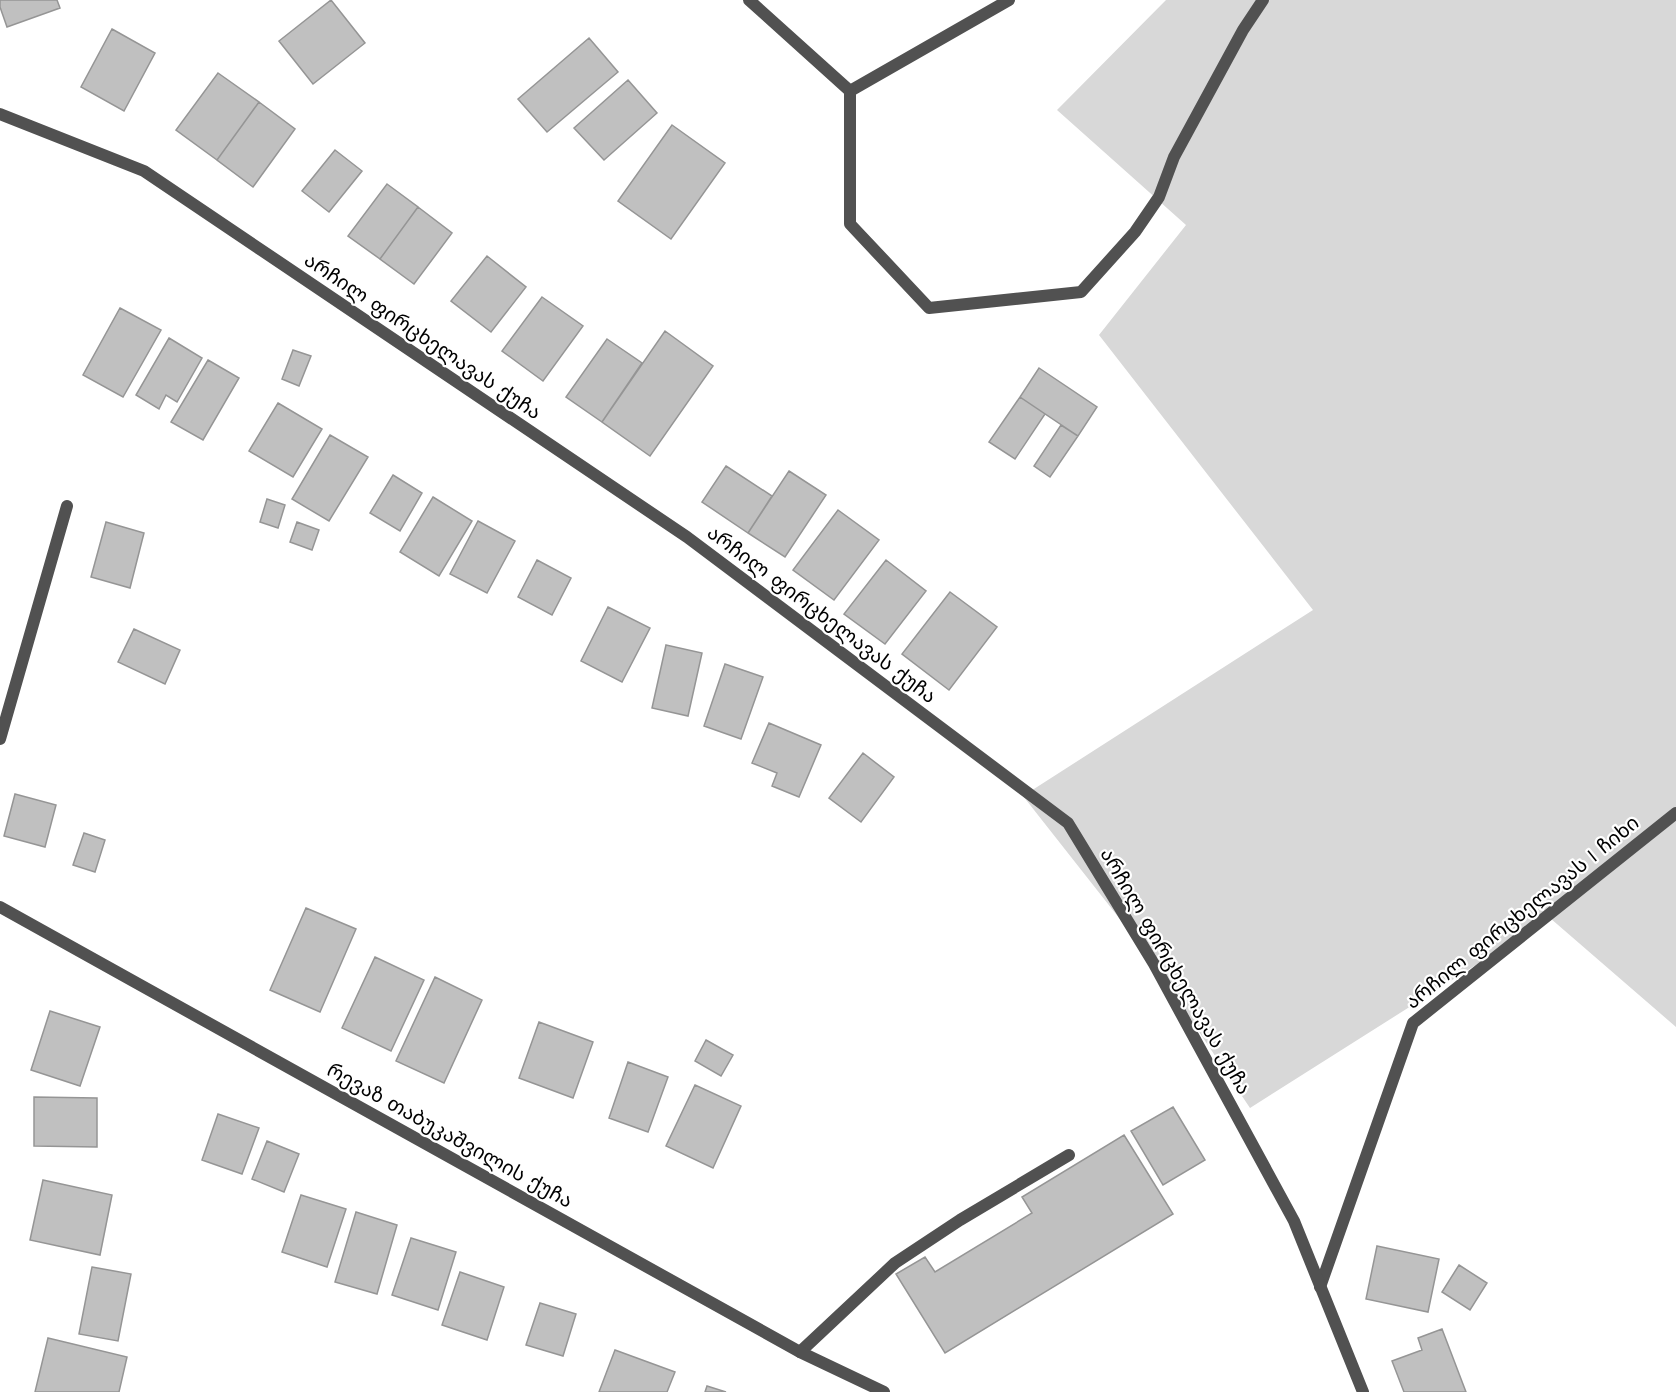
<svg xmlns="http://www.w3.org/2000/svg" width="1676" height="1392" font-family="'Work Sans','Noto Sans Georgian',sans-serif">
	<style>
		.green { fill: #d8d8d8 }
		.building { fill: #c0c0c0; stroke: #959595; stroke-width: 1.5 }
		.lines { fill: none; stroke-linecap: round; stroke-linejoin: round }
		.lane { stroke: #515151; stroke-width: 12 }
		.street { stroke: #515151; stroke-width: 12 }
		.labels { text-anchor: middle; stroke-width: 4.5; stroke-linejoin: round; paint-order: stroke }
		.street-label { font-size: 20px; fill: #000; stroke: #fff }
	</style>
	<rect width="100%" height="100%" fill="#fff"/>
	<path class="green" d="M1166,0H1676V1027L1550,918L1250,1108L1145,951L1023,796L1313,610L1099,335L1186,225L1057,110Z"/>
	<path class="building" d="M0,0H57L60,8L7,27L0,7Z
		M331,0L365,43L313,84L279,41Z
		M112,29L155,53L124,111L81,87Z
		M589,38L618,72L547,132L518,99Z
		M218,73L259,102L217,160L176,130Z
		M628,80L657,113L604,160L574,128Z
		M259,102L295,129L253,187L217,160Z
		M672,125L725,163L671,239L618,201Z
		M335,150L362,171L329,212L302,191Z
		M387,184L418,207L380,259L348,236Z
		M418,207L452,233L414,284L380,259Z
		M487,256L526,287L491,332L451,301Z
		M542,297L583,326L543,381L502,351Z
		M120,308L161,330L123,397L83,375Z
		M665,331L713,366L650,456L602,422Z
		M169,338L202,358L177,402L166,395L159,409L136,395Z
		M607,339L642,363L602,422L566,397Z
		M293,350L311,356L299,386L282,379Z
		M208,360L239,378L203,440L171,422Z
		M1039,368L1097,407L1078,436L1020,397Z
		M1020,397L1045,414L1015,459L989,442Z
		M278,403L322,429L293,477L249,451Z
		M1061,425L1078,436L1050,477L1034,466Z
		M330,435L368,457L329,521L292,499Z
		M726,466L772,496L748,533L702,502Z
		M789,471L826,495L785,557L748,533Z
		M393,475L422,493L400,531L370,513Z
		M433,497L472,521L439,576L400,552Z
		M267,499L285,505L278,528L260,522Z
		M838,510L879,540L834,600L793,570Z
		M478,521L515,541L487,593L450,574Z
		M106,522L144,533L130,588L91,577Z
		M297,522L319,530L312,550L290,542Z
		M537,560L571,578L552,615L518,597Z
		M886,560L926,591L885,644L844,614Z
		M950,592L997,627L949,690L902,654Z
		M608,607L650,628L622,682L581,661Z
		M134,629L180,650L165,684L118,662Z
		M666,645L702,653L688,716L652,708Z
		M725,664L763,677L741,739L704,726Z
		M769,723L821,745L799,797L772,786L777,773L752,763Z
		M863,753L894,777L861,822L829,798Z
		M15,794L56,805L45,847L4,836Z
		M84,833L105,840L95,872L73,865Z
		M306,908L356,929L320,1012L270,990Z
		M375,957L424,980L391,1051L342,1028Z
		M435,977L482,1000L444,1083L396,1061Z
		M50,1011L100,1027L80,1086L31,1070Z
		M539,1022L593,1042L573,1098L519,1078Z
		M706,1040L733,1055L721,1076L695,1061Z
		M628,1062L668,1077L648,1132L609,1118Z
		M695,1085L741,1106L713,1168L666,1146Z
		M34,1097L97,1098V1147L34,1146Z
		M1173,1107L1205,1160L1163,1185L1131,1131Z
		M218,1114L259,1128L242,1174L202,1160Z
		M1124,1135L1173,1214L945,1353L896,1274L925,1257L935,1272L1032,1213L1022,1197Z
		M267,1141L299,1154L284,1192L252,1179Z
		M43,1180L112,1195L100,1255L30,1240Z
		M301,1195L346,1209L327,1267L282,1252Z
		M356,1212L397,1225L377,1294L335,1282Z
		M411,1238L456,1252L438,1310L392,1295Z
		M1377,1246L1439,1259L1428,1312L1366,1299Z
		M1459,1265L1487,1283L1470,1310L1442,1292Z
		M92,1267L131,1274L118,1341L79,1334Z
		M460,1272L504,1287L487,1340L442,1325Z
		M540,1303L576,1314L563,1356L526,1345Z
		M1442,1329L1466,1392H1404L1392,1361L1422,1350L1418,1338Z
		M48,1338L127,1357L119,1392H35Z
		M615,1350L675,1372L667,1392H599Z
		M707,1386L726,1392H705Z"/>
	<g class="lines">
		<path class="lane" d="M850,91L1009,0
			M1320,1287L1413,1023L1676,813
			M800,1352L895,1263L960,1220L1069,1155"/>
		<path class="street" d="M749,0L850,91V224L929,308L1081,292L1135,232L1159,197L1174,157L1243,30L1263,0
			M0,114L144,171L687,537L1068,823L1154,964L1294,1221L1363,1392
			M0,739L67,506
			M0,907L800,1352L884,1392"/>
	</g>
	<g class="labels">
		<g class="street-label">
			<text transform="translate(423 336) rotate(34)" y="7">არჩილ ფირცხელავას ქუჩა</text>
			<text transform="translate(822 614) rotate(37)" y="7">არჩილ ფირცხელავას ქუჩა</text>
			<text transform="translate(1522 912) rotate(-39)" y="7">არჩილ ფირცხელავას I ჩიხი</text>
			<text transform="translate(1176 971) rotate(60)" y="7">არჩილ ფირცხელავას ქუჩა</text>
			<text transform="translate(450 1135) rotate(29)" y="7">რევაზ თაბუკაშვილის ქუჩა</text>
		</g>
	</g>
</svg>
